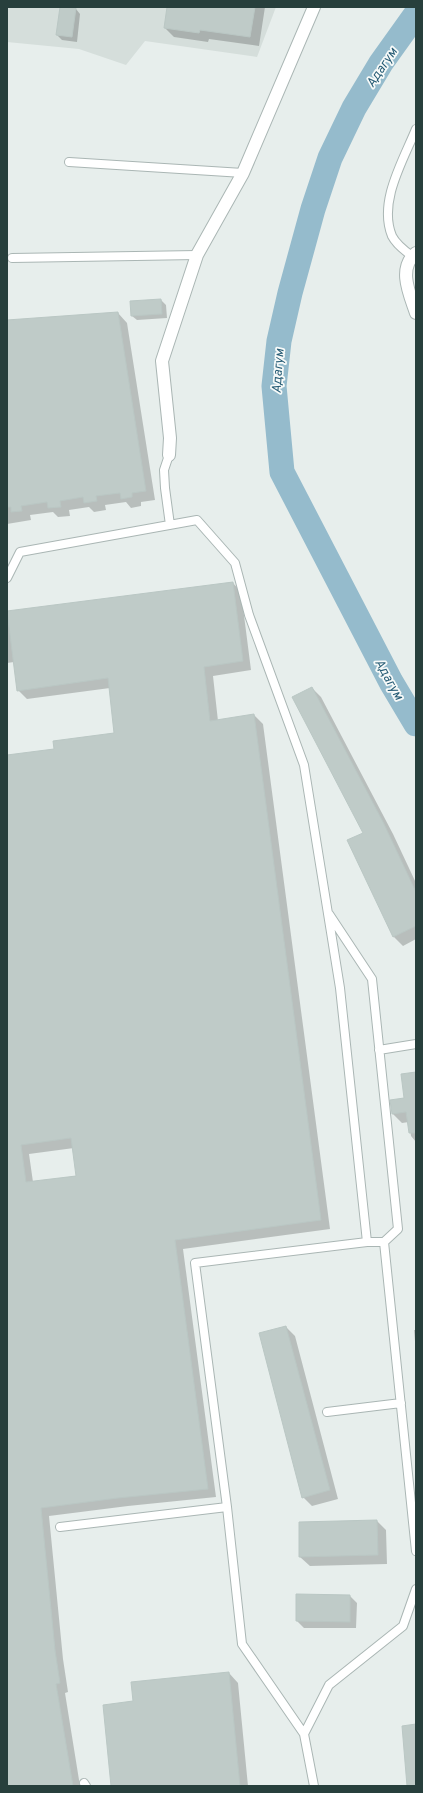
<svg xmlns="http://www.w3.org/2000/svg" width="423" height="1793" font-family="Overpass,sans-serif">
	<style>
		.built { fill: #d5dedb }
		.shadow { fill: #0003; fill-rule: evenodd }
		.lines { fill: none; stroke-linecap: round; stroke-linejoin: round }
		.river { stroke: #95bbcc; stroke-width: 25 }
		.building { fill: #bfcbc8; stroke: #bac7c4; fill-rule: evenodd }
		.lane-casing { stroke: #aab6b4; stroke-width: 10 }
		.street-casing { stroke: #aab6b4; stroke-width: 14 }
		.lane { stroke: #fff; stroke-width: 8 }
		.street { stroke: #fff; stroke-width: 12 }
		.labels { text-anchor: middle; stroke-width: 3.5; stroke-linejoin: round; paint-order: stroke }
		.water-label { font-size: 13px; font-style: italic; fill: #275c75; stroke: #f7faf9 }
	</style>
	<rect width="100%" height="100%" fill="#e7eeec"/>
	<path class="built" d="M7,7H276L257,57L145,41L126,65L79,49L7,42Z"/>
	<path class="shadow" d="M168,7H265L259,46L209,39L208,42L174,37L165,28Z
		M76,9L80,14L77,42L62,40L57,35Z
		M161,300L166,305L167,318L137,320L132,316Z
		M118,313L127,323L155,500L141,502V506L131,508L126,502L105,505L106,510L94,512L89,507L69,510L70,516L58,517L53,512L30,515L31,520L7,524V321Z
		M233,583L241,592L251,670L213,676L218,721L254,715L263,724L330,1229L183,1249L216,1497L128,1506L49,1516L63,1659L68,1692L65,1693L80,1786H7V756L55,750L115,734L110,688L27,699L18,690L14,662L7,663V612ZM74,1148L77,1176L33,1182L29,1154Z
		M312,688L321,697L393,834L416,883V939L403,946L393,936L365,833Z
		M416,1073V1142L411,1136L409,1122L402,1123L392,1113L406,1099Z
		M286,1327L295,1336L338,1499L312,1506L303,1497Z
		M414,1330H416V1353Z
		M377,1521L386,1530L387,1564L310,1566L300,1557V1523Z
		M350,1596L357,1603L356,1628H304L297,1621Z
		M229,1673L238,1683L248,1786H112L134,1702Z"/>
	<g class="lines">
		<path class="river" d="M416,14L381,63L354,108L330,158L313,209L290,293L279,341L274,386L282,472L391,682L416,724"/>
	</g>
	<path class="building" d="M60,7L76,8L72,37L56,35Z
		M167,7H255L250,37L200,30L199,33L164,28Z
		M161,299L162,314L131,316L130,301Z
		M118,312L146,491L132,493V497L121,499L120,493L96,496L97,501L84,503L83,497L60,501L61,507L48,508L47,502L21,506L22,511L11,512V507H7V320Z
		M233,582L243,661L204,667L210,721L254,714L321,1220L175,1240L208,1489L118,1498L41,1508L55,1650L60,1683L56,1684L73,1786H7V755L54,749L53,741L114,733L108,678L17,691L7,611ZM71,1138L76,1176L26,1182L21,1145Z
		M312,687L384,824L416,892V926L393,937L347,840L363,833L292,697Z
		M416,1072V1133H409L406,1112L392,1114L390,1100L404,1098L401,1074Z
		M286,1326L330,1490L302,1498L259,1333Z
		M377,1520L378,1555L299,1557V1522Z
		M296,1594L350,1595V1622L296,1621Z
		M229,1672L240,1786H111L103,1705L133,1701L131,1682Z
		M416,1724V1786H407L402,1726Z"/>
	<g class="lines">
		<g class="lane-casing">
			<path id="lane" d="M69,162L243,173
				M412,256C405,251 396,244 392,236C378,202 403,161 416,129
				M12,258L197,255
				M169,455L164,470L165,488L170,525
				M7,578L20,552L197,520L235,563L249,615L304,765L340,988L367,1242L195,1263L227,1507L60,1527
				M329,914L372,979L398,1229L384,1242
				M379,1050L416,1044
				M367,1242H384L416,1551
				M327,1412L401,1403
				M227,1507L242,1644L304,1734
				M84,1783L86,1786
				M314,1786L304,1734L329,1685L403,1626L416,1589"/>
		</g>
		<g class="street-casing">
			<path id="street" d="M416,253C397,268 410,295 416,313
				M169,455L170,438L162,361L197,255L243,173L314,7"/>
		</g>
		<use href="#lane" class="lane"/>
		<use href="#street" class="street"/>
	</g>
	<g class="labels">
		<g class="water-label">
			<text transform="translate(381 67) rotate(-56)" y="5">Адагум</text>
			<text transform="translate(277 371) rotate(-86)" y="5">Адагум</text>
			<text transform="translate(390 679) rotate(61)" y="5">Адагум</text>
		</g>
	</g>
	<rect width="423" height="1793" fill="none" stroke="#273f3c" stroke-width="16"/>
</svg>
